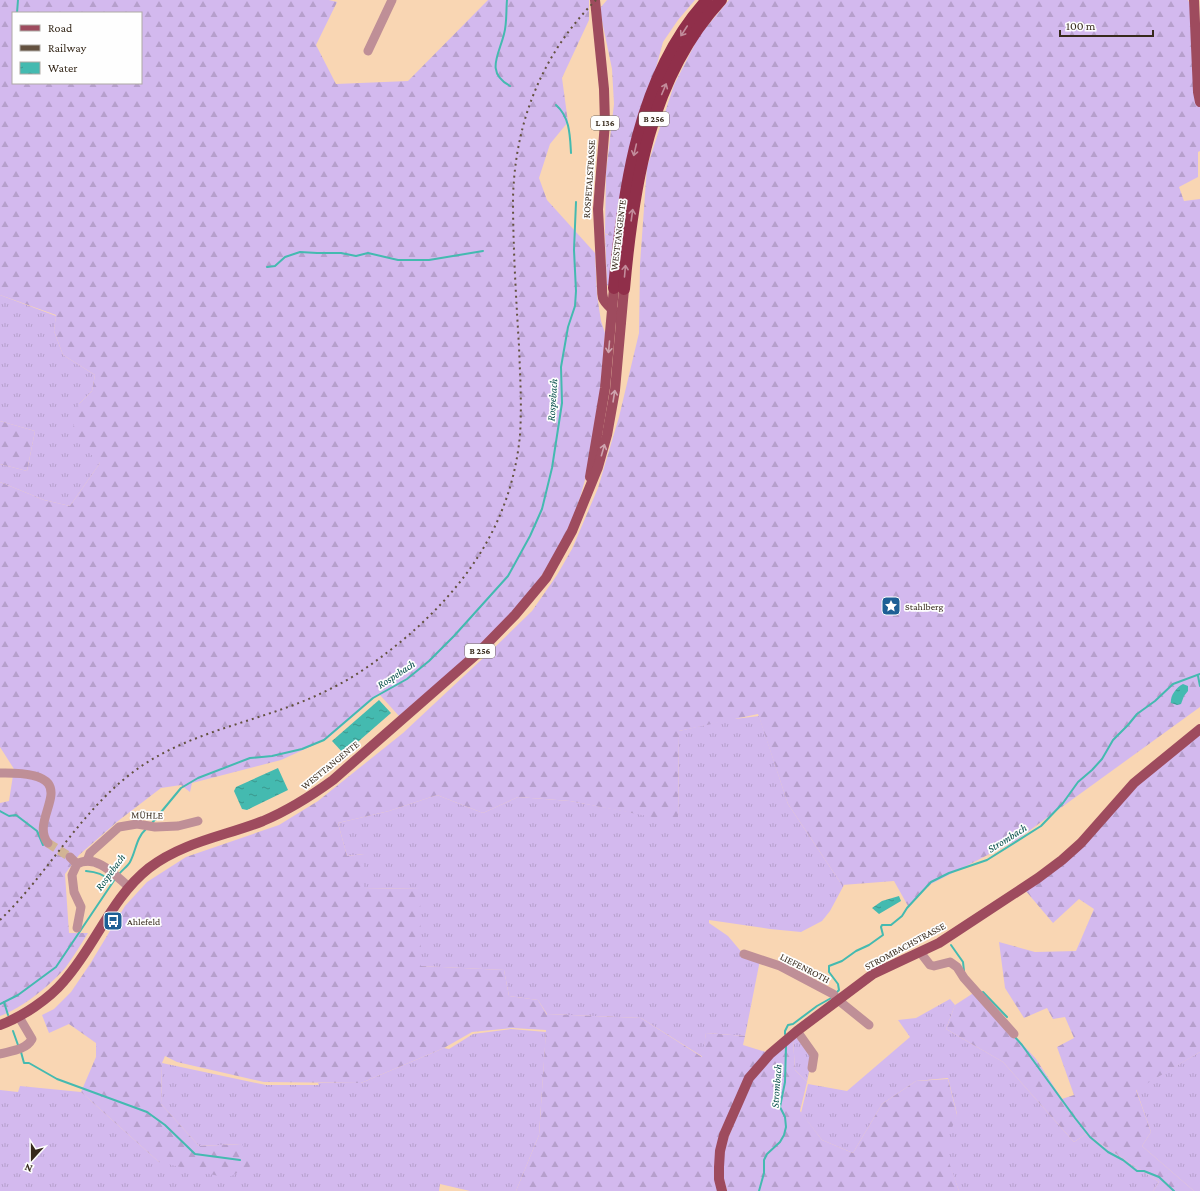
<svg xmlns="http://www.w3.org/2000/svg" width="1200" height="1191" font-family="'Crimson Pro',serif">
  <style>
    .grass { fill: url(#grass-tufts) }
    .forest { fill: url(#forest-firs); fill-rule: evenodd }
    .water { fill: url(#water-ripples) }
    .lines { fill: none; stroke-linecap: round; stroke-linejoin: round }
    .stream { stroke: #44bab0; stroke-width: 2 }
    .minor-tunnel { stroke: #d2b495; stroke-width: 9; stroke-dasharray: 9 4.5; stroke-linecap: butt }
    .minor { stroke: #bf8f97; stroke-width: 9 }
    .major { stroke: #9e4b5e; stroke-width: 10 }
    .highway { stroke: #902f4a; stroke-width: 12 }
    .rail { stroke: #63513f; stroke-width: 2; stroke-dasharray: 2 4; stroke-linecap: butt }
    .oneway { stroke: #c28c9b }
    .oneway2 { stroke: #cea4ae }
    .labels { text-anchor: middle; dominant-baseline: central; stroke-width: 3.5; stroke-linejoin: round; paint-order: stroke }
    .shield { fill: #fefefe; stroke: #736a60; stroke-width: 1 }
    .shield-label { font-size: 9px; font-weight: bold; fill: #372a1c }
    .street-label { font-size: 10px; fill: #372a1c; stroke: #fefefe }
    .poi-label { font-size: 10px; fill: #372a1c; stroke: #fefefe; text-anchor: start }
    .water-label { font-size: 11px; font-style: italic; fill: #034d48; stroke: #fefefe }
  </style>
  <defs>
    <pattern id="grass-tufts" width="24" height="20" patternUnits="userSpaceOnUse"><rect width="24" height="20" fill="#d3b9ee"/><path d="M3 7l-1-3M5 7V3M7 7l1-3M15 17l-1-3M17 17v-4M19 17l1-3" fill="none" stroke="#b69fcc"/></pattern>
    <pattern id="forest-firs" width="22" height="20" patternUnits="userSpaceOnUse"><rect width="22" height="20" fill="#d3b9ee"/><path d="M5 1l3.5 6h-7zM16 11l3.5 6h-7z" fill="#b69fcc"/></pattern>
    <pattern id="water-ripples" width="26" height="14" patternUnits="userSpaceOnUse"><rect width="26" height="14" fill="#44bab0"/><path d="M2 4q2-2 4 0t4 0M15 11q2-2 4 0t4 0" fill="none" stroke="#3a978e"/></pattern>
  </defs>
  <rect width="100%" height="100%" fill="#f9d6b3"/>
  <g class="grass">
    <polygon points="605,233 607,235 616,234 611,287 607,285"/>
    <polygon points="0,295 56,316 54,331 63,355 95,375 92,391 79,404 100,463 70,506 44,500 0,482 0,464 27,471 35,431 0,421"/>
    <polygon points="759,716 788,804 842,885 844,885 830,911 822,921 801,932 770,929 709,920 709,923 728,936 744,955 760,960 745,1036 706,1033 703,1057 641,1018 547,1014 538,1000 509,996 504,970 420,966 420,888 364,889 364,854 347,856 338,823 389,811 437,795 483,813 518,797 570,801 678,821 679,731 735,718 735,719"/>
    <polygon points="950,999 955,1005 946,1029 1003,1062 1074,1142 1086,1134 1159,1182 1153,1191 959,1191 943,1148 957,1114 948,1078 916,1081 882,1104 853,1153 822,1140 801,1113 808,1084 847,1091 910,1037 898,1020 916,1018"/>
    <polygon points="511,1029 546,1032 539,1135 516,1191 470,1191 440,1184 439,1191 0,1191 0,1090 18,1092 20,1086 81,1092 159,1162 242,1144 199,1146 161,1104 162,1063 266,1085 319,1085 318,1083 361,1083 444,1048 449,1049 473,1034"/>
    <polygon points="799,1035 812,1055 807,1082 795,1070 793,1039"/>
    <polygon points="1200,1052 1200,1191 1194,1191 1142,1146 1151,1132 1136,1089"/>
  </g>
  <g class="forest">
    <path d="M0 0H329L337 2 316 45 336 84 408 81 488 0H589V20L562 78 568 122 550 144 539 178 547 200 595 253 597 295 601 321 605 333 601 386 589 466 579 501 572 520 559 548 544 572 526 598 472 653 399 716 379 694 327 739 281 760 192 783 190 792 181 785 161 788 118 821 79 855 65 874 69 933H88C81 944 74 956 66 967 52 984 21 1009 0 1016V803L9 801 14 769 0 747V482L44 500 70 506 100 463 71 436 79 404 92 391 95 375 63 355 54 331 56 315 0 295ZM13 13H141V83H13Z"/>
    <polygon points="607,0 695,0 678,20 663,42 651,86 616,234 610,236 605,233 606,173 614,104 612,69 601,16 601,7"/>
    <polygon points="729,0 1188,0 1190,4 1200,68 1200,151 1198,152 1198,177 1179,187 1184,201 1200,199 1200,707 1015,841 931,884 908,906 894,881 842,885 788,804 758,714 679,731 678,822 570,801 518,797 483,813 437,795 389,811 338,823 347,856 364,854 364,889 420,888 421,966 504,970 509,996 538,1000 547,1015 547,1017 547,1014 641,1018 702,1057 706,1033 745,1036 743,1045 766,1052 716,1152 720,1191 516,1191 539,1135 546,1030 512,1028 472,1032 444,1048 361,1083 264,1082 177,1062 165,1056 162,1063 161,1104 199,1146 242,1144 251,1166 227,1178 159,1162 81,1092 96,1057 96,1043 69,1024 49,1033 42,1015 54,1009 71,992 90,964 125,906 147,882 186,857 279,825 318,801 403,733 495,647 532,611 557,575 572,549 598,488 619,417 639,333 640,264 647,167 674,85 699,36"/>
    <polygon points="0,421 35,431 27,471 0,464"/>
    <polygon points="1200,733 1200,1052 1136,1090 1151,1132 1142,1146 1194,1191 1153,1191 1159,1182 1086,1134 1074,1142 1003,1062 946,1029 955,1005 975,992 1036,1059 1062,1099 1074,1095 1057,1047 1074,1038 1065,1017 1053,1019 1047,1008 1024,1018 1005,988 999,942 1035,952 1076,951 1094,909 1079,899 1053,923 1025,890 1136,787"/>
    <polygon points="793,1039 795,1070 807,1082 800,1111 822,1140 853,1153 882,1104 916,1081 948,1079 957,1115 944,1148 959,1191 727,1191 723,1176 722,1153 751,1082 775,1054"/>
  </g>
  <g class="water">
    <path d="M1183 684 1188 686V691L1184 696 1181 704 1177 705 1171 703C1170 695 1177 687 1183 684Z"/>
    <polygon points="379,700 391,713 344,754 332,741"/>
    <polygon points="278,768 288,790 247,810 242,809 234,791 236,787"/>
    <polygon points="899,896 901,901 879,914 872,908 882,901"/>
  </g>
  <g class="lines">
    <g class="stream">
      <path d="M507 0C506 11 507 24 504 34 499 55 485 72 510 86"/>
      <polyline points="17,13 18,0"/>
      <path d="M556 105C570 117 570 136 571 153"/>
      <polyline points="267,267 275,266 285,257 300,252 317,253 341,253 356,256 368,253 398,260 429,260 483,251"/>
      <polyline points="1198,676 1200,686"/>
      <polyline points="0,811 9,816 16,815 37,831 43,845"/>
      <polyline points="152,823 181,788 198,778 250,758 272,756 302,749 324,740 373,698 407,679 429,661 454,636 508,576 530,536 542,509 552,468 562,403 561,367 568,327 575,306 576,291 574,250 576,202"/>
      <path d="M86 871C96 872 104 874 112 882"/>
      <path d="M119 874C122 870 128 866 130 862 136 851 136 838 146 829"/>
      <polyline points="951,945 963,962 964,971"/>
      <polyline points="983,992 1007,1017"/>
      <polyline points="836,993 839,990 838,984 829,972 829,966 842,961 856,951 869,945 883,935 881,927 882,925 891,925 902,916 907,908 931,882 949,873 987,860 1041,826 1063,803 1078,782 1092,770 1102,759 1113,740 1128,725 1137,714 1155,701 1173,684 1200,674"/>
      <polyline points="4,1002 8,1015"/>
      <polyline points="0,1004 18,995 56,967 115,879"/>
      <polyline points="13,1031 18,1045"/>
      <polyline points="785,1034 785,1031 788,1025 793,1024 817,1006 833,997"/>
      <polyline points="1014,1036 1022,1045 1075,1118 1090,1137 1108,1152 1123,1160 1137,1171 1144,1171 1159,1177 1174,1191"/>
      <polyline points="21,1052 24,1063 29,1063 57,1079 147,1112 165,1125 195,1154 240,1160"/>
      <polyline points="759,1191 764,1173 764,1160 767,1154 780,1142 784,1135 786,1127 785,1117 780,1107 785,1082 786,1046"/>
    </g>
    <polyline class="minor-tunnel" points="48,843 70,857"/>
    <g class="minor">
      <polyline points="368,51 392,0"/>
      <path d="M0 773C93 771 26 817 48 843"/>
      <polyline points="70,857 77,864"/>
      <polyline points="87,861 90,853 119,827 137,824 155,827 178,826 198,821"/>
      <path d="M77 928 81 907 74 892 72 875 77 864C96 853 116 876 129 887"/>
      <polyline points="920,952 930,965 934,966 950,962 957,967 964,978 1014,1034"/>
      <polyline points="744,954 780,966 833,994 838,1000 869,1025"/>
      <polyline points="797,1031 814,1055 812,1068"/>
      <path d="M0 1054C11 1051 26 1050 32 1039L19 1017"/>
    </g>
    <g class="major">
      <path d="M595 0 604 89 605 123 598 209 602 287C602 291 602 294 603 298 606 307 618 310 621 322"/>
      <polyline points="1194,0 1198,92 1200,102"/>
      <polyline points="590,477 605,388 614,288"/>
      <path d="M0 1025C22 1017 49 999 64 981 96 945 111 898 149 868 183 842 225 836 263 821 289 810 311 796 333 780L478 653 515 615 546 578 572 531 598 467 607 435 615 390 624 289"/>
      <polyline points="722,1191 719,1179 719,1167 720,1151 724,1135 749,1078 770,1054 797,1031 873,974 939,943 1038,878 1062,860 1081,843 1134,783 1200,729"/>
    </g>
    <g class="highway">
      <path d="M614 288C623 191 638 75 707 0"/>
      <path d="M624 289C633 187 649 78 721 0"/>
    </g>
    <path class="rail" d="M0 920C51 871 83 805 143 765 201 727 270 720 330 689 357 676 381 658 404 639 468 585 512 520 520 435 522 405 520 375 519 346 516 297 513 247 513 198 515 122 542 54 596 0"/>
  </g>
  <defs><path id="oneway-shaft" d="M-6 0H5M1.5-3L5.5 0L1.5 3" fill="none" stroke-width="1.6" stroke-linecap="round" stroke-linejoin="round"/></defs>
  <g class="oneway">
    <use href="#oneway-shaft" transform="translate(684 31) rotate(123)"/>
    <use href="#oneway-shaft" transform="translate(664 89) rotate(-67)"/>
    <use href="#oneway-shaft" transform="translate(635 150) rotate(103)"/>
    <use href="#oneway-shaft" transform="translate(632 215) rotate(-82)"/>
    <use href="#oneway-shaft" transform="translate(625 271) rotate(-85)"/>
  </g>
  <g class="oneway2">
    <use href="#oneway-shaft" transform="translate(609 347) rotate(95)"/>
    <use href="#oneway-shaft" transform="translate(614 396) rotate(-81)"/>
    <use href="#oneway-shaft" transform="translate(603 450) rotate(-74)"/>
  </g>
  <defs>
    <symbol id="sight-square" viewBox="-11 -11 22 22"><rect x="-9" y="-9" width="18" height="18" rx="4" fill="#1d5f95" stroke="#fefefe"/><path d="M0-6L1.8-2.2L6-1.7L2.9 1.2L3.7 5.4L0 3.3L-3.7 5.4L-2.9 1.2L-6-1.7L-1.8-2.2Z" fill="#fff"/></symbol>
    <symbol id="bus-square" viewBox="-11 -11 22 22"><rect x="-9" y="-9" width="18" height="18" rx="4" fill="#1d5f95" stroke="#fefefe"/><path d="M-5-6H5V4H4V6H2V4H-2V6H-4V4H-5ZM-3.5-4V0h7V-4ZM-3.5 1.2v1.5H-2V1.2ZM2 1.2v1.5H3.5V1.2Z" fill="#fff"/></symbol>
  </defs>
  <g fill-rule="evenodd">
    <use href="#sight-square" x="880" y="595" width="22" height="22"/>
    <use href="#bus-square" x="102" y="910" width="22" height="22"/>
  </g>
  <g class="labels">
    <g class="shield">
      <rect x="639" y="112" width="30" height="14" rx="3"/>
      <rect x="591" y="116" width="28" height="14" rx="3"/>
      <rect x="465" y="644" width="30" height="14" rx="3"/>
    </g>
    <g class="shield-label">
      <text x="654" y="119">B 256</text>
      <text x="605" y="123">L 136</text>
      <text x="480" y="651">B 256</text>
    </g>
    <g class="street-label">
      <text transform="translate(589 179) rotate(-86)">ROSPETALSTRASSE</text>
      <text transform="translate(618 235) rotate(-83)">WESTTANGENTE</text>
      <text transform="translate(330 765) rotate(-39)">WESTTANGENTE</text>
      <text transform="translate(147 815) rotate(1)">MÜHLE</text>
      <text transform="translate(905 946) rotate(-28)">STROMBACHSTRASSE</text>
      <text transform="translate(805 968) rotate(27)">LIEFENROTH</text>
    </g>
    <g class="poi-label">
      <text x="905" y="606">Stahlberg</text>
      <text x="127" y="921">Ahlefeld</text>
    </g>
    <g class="water-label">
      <text transform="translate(552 400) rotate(-86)">Rospebach</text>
      <text transform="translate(396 674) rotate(-33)">Rospebach</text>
      <text transform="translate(1007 838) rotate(-32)">Strombach</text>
      <text transform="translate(110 872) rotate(-54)">Rospebach</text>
      <text transform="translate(776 1086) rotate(-86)">Strombach</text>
    </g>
  </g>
  <rect x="12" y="12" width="130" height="72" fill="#fefefe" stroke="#aea9a4"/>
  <rect x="20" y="25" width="20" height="6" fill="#9e4b5e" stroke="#aea9a4"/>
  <text x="48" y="32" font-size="12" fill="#372a1c">Road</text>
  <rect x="20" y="45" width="20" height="6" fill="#63513f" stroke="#aea9a4"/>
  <text x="48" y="52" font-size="12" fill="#372a1c">Railway</text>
  <rect x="20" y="62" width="20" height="12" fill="url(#water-ripples)" stroke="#aea9a4"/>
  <text x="48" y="72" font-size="12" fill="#372a1c">Water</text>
  <g transform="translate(32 1159) rotate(201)" stroke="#fefefe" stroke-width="3" paint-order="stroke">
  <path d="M0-3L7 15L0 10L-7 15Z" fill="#372a1c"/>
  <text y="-6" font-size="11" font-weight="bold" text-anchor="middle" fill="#372a1c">N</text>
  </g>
  <path d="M1060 30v6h93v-6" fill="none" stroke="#372a1c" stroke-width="2"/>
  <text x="1066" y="30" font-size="12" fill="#372a1c" stroke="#fefefe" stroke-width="3" paint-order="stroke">100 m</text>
</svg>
